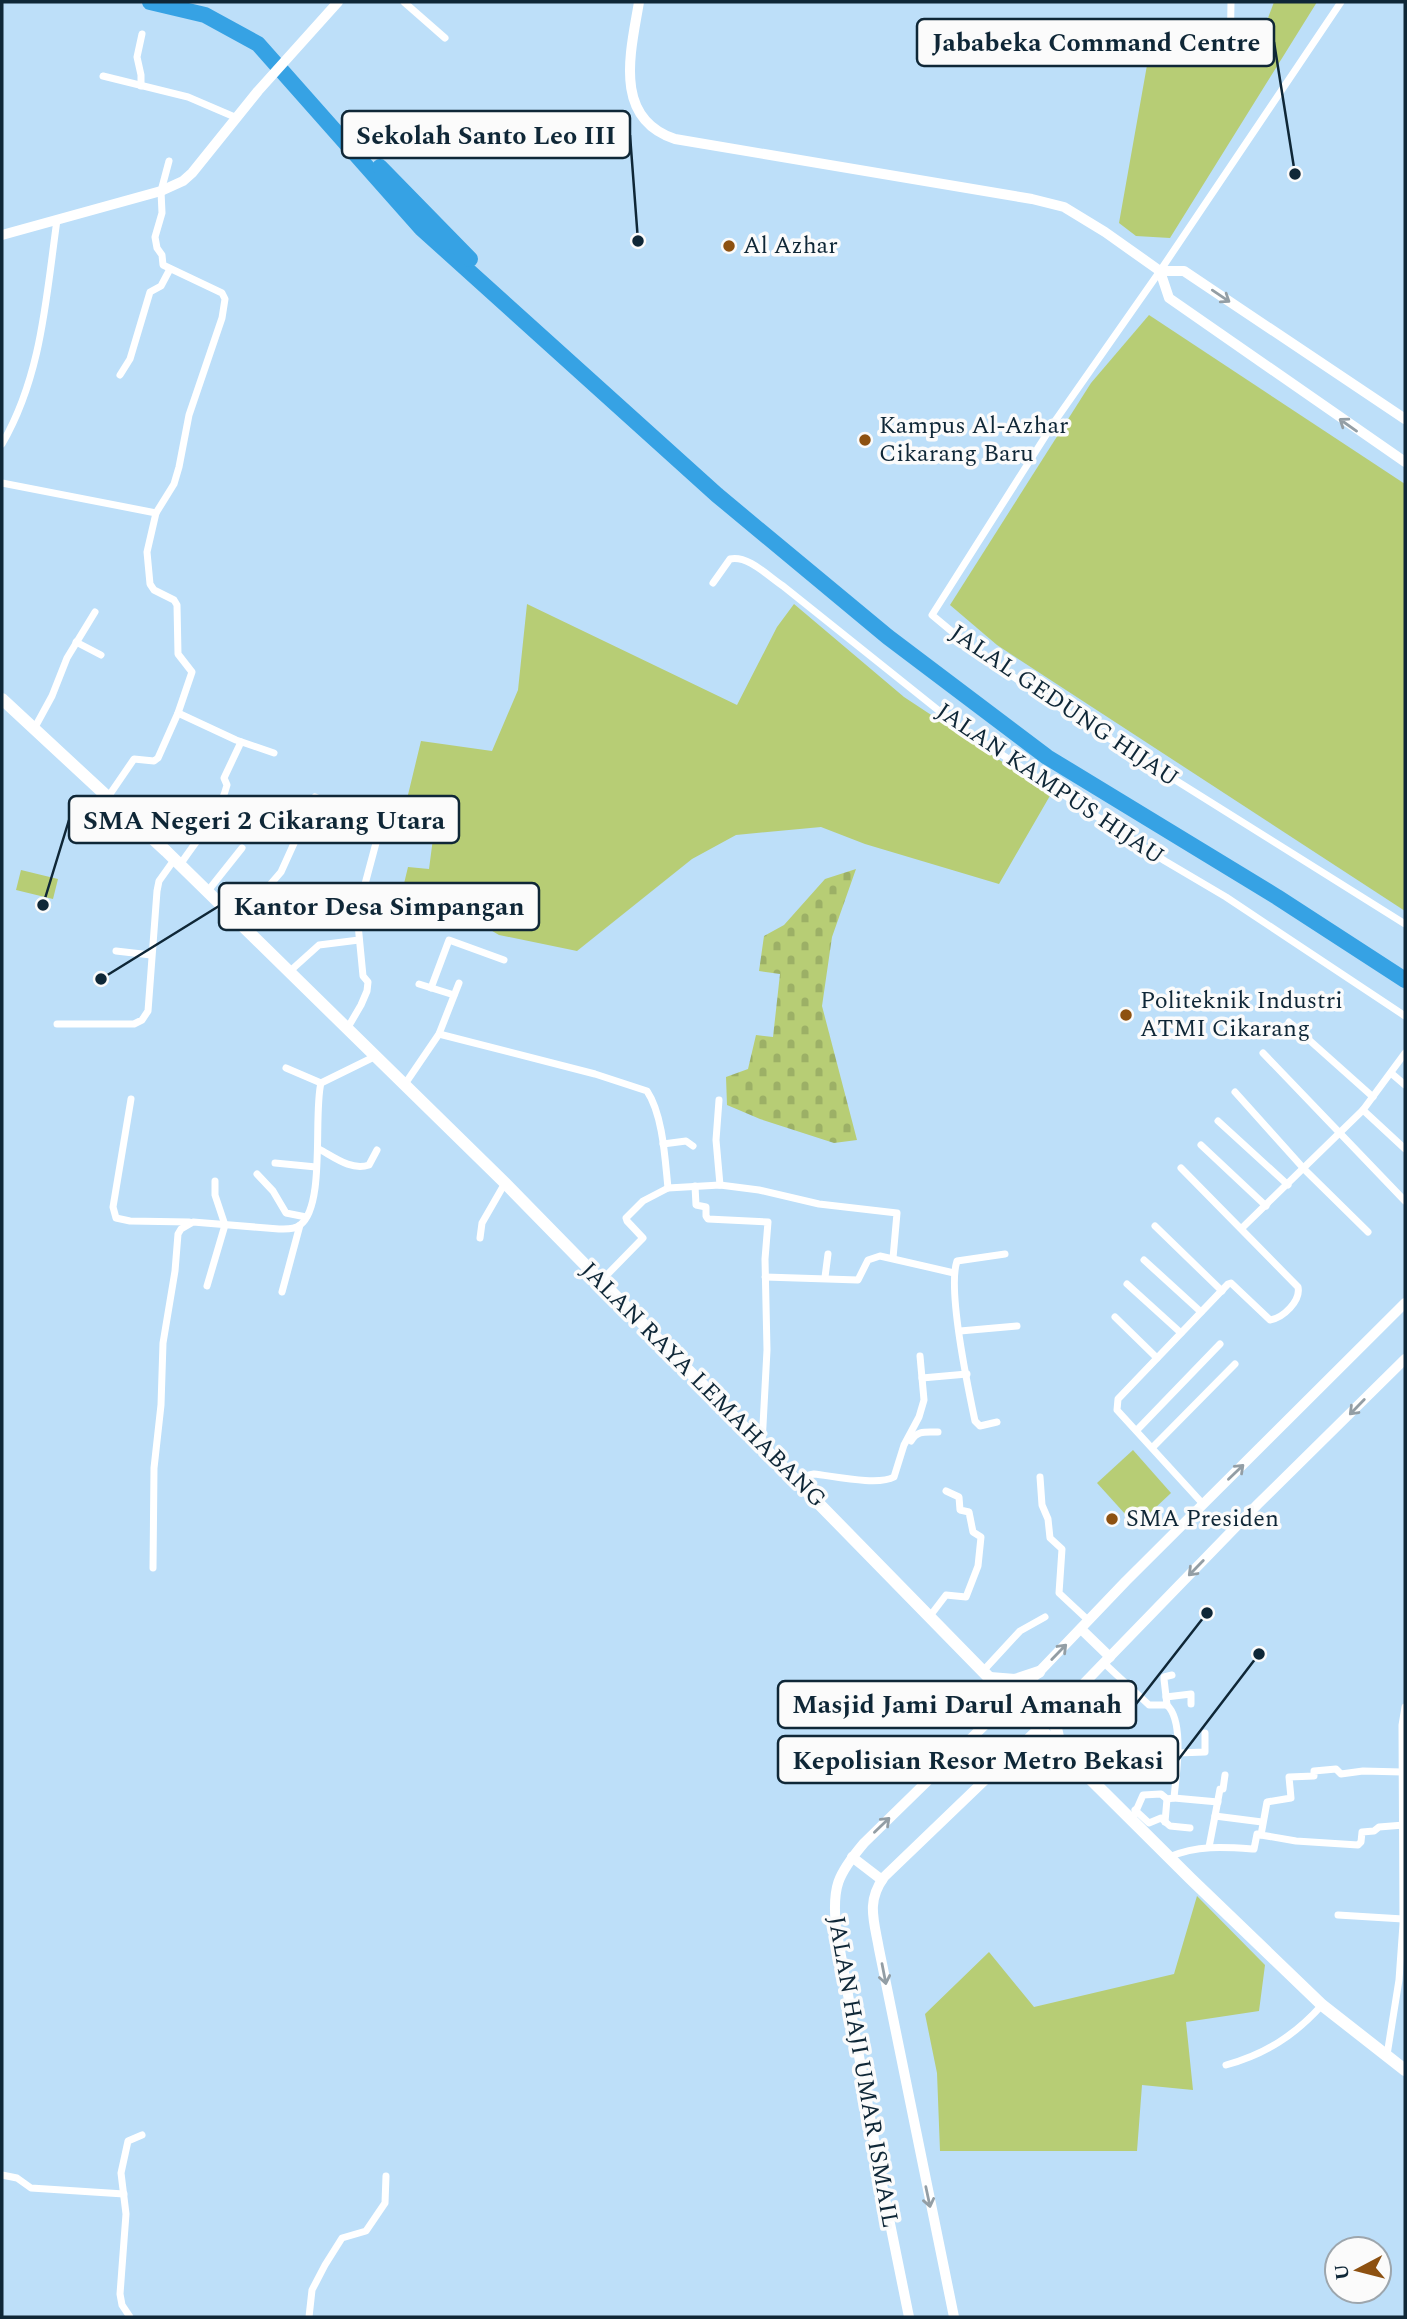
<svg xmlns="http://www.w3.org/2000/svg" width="1407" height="2319" font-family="Spectral,serif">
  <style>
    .grass { fill: #b7cd75 }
    .cemetery { fill: url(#cemetery-stones) }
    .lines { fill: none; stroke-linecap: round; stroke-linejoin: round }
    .river { stroke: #36a2e4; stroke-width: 16 }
    .street { stroke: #fff; stroke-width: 7 }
    .secondary { stroke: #fff; stroke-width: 10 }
    .primary { stroke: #fff; stroke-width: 12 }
    .oneway { stroke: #939ea5 }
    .poi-dot { fill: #8d5111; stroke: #fbfbfb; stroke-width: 2.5 }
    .labels { text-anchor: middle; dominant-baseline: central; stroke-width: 7; stroke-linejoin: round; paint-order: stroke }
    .poi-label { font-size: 24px; fill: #0f2737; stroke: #fbfbfb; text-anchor: start }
    .street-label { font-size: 24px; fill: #0f2737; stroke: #fbfbfb }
    .leader { fill: none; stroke: #0f2737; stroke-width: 2.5 }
    .callout-dot { fill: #0f2737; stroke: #fbfbfb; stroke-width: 2.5 }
    .callout { fill: #fbfbfb; stroke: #0f2737; stroke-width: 2.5 }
    .callout-label { font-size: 26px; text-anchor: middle; font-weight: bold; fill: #0f2737 }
  </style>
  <defs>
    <pattern id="cemetery-stones" width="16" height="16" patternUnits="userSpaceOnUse" patternTransform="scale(1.75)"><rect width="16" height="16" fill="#b7cd75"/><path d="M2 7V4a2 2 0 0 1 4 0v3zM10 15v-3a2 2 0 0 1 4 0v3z" fill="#9cb066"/></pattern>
  </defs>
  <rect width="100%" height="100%" fill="#bddff9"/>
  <g class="grass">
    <polygon points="1274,2 1317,2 1170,238 1136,236 1119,223 1152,37 1173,50 1255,53"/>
    <polygon points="1149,315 1405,484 1405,911 997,645 950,605 1091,383"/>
    <polygon points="527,604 737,705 777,627 794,604 904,697 1051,794 999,884 865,844 821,827 736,835 692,859 577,951 499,935 482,925 395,921 408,867 429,869 437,808 407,799 421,741 492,751 518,690"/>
    <polygon points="21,870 58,879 53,899 16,890"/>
    <polygon points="1133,1450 1171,1493 1136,1526 1097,1483"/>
    <polygon points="1197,1896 1265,1965 1259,2011 1186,2022 1193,2090 1142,2085 1137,2151 940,2151 937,2073 925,2014 989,1952 1034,2007 1174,1974"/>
  </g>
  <polygon class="cemetery" points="856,869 832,937 822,1006 857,1140 834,1143 760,1119 727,1105 726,1077 748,1069 756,1035 773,1037 780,974 759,971 764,936 784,925 825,879"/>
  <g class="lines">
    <g class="river">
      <polyline points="150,2 205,15 258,44 421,228 717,495 888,637 1047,757 1277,897 1405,980"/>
      <polyline points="380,167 470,259"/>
    </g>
    <g class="street">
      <polyline points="404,2 445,38"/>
      <polyline points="1341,2 1160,271 1055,421 932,615 968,645 1038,694 1405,924"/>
      <polyline points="1230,61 1231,2"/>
      <polyline points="103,76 188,97 237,118"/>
      <polyline points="141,86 141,75 137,57 142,34"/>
      <polyline points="120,375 130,359 150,292 161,286 170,269"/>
      <path d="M2 444C42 375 46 297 57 220"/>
      <polyline points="2,483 156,513"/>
      <path d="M713 583 730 559C748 555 768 576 783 586L958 726 1165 861 1226 897 1405 1016"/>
      <polyline points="76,642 101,655"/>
      <polyline points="178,713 236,740 274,753"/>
      <polyline points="34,729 52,696 67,658 95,612"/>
      <polyline points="108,797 134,759 154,761 158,758 178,713 192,672 178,654 177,605 174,600 154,590 150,584 147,552 156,513 174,484 179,467 189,415 222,318 225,299 222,293 163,265 162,255 157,248 155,237 162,213 161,191 169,161"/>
      <path d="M180 865C197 839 219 816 227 785L224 778 241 742"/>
      <polyline points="207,892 242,848"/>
      <polyline points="238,922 281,872 315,797 380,828 357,914 363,976 368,982 367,991 361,1005 347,1029"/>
      <polyline points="116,951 151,955"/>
      <polyline points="289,972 319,945 359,940"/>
      <polyline points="419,984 454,995"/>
      <polyline points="431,988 449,940 504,960"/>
      <polyline points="1289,1022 1373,1097"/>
      <polyline points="57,1024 134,1024 142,1020 148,1011 157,891 159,881 174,860"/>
      <path d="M439 1034 595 1074 647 1091C663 1115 665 1159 668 1188L720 1185 759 1190 819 1204 897 1213 893 1258"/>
      <polyline points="1263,1053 1405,1201"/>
      <polyline points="286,1068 321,1083"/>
      <polyline points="1391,1073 1405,1085"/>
      <polyline points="405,1084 439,1034 459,983"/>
      <polyline points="1235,1092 1305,1170 1368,1232"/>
      <polyline points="131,1099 113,1207 116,1218 130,1221 189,1222"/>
      <polyline points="719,1100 716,1140 720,1185"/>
      <polyline points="1363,1110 1405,1149"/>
      <polyline points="1218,1121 1288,1185"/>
      <polyline points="663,1144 686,1141 693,1146"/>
      <polyline points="1201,1145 1266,1206"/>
      <path d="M319 1149C334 1157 351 1171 369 1165L377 1150"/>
      <polyline points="275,1163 316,1167"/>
      <path d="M1181 1168 1298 1287C1301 1301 1283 1318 1270 1320L1231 1283 1228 1284 1118 1399 1117 1410 1203 1504"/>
      <polyline points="257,1174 273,1191 286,1213 306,1217"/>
      <polyline points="695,1186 696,1205 706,1207 706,1216 708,1219 768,1222 765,1259 767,1350 762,1444"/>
      <polyline points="1155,1226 1222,1291"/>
      <polyline points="1242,1228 1363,1110 1405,1053"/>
      <polyline points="480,1238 482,1223 505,1183"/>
      <polyline points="1144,1260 1201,1312"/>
      <polyline points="765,1277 858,1280 868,1260 880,1256 954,1273"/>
      <polyline points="825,1277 828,1254"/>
      <polyline points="601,1281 643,1238 627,1221 626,1218 643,1201 668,1188"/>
      <polyline points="1127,1284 1181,1333"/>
      <polyline points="207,1286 225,1225 215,1195 215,1181"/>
      <polyline points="282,1292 300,1225"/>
      <polyline points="1115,1317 1157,1358"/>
      <polyline points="960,1331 1017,1326"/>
      <polyline points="922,1378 967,1374"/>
      <path d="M997 1422 980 1426 975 1421C968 1388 947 1290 957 1261L1005 1254"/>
      <polyline points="1137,1430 1220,1344"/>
      <path d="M911 1441C917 1430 926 1432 938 1432"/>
      <polyline points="1153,1447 1235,1364"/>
      <polyline points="1040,1477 1042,1505 1048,1519 1050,1538 1062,1549 1059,1593 1089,1621"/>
      <path d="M802 1485 809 1475 814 1474C833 1476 878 1486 894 1477L904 1445 919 1417 924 1400 920 1356"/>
      <path d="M153 1568 154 1468 161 1405 163 1343 175 1271 178 1234 181 1229 193 1222 279 1229C285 1229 294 1230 300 1225 326 1206 313 1113 321 1083L376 1056"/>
      <polyline points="930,1616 946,1595 966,1597 978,1566 981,1537 973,1532 969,1512 960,1510 959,1497 946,1491"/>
      <path d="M1104 1663 1149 1705H1167C1185 1722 1176 1775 1174 1798L1167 1799 1161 1794 1143 1795 1132 1820"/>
      <polyline points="983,1671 1020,1631 1045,1617"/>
      <polyline points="1166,1697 1191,1694 1191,1704"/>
      <polyline points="1167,1705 1164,1679 1164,1677 1172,1675"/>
      <polyline points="1178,1753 1205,1752 1205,1733"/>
      <polyline points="1402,1772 1363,1771 1341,1774 1336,1769 1314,1771 1314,1776 1289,1777 1291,1798 1267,1802 1261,1835 1296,1841 1358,1845 1361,1842 1362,1832 1374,1831 1379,1827 1404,1825"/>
      <polyline points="1174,1798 1218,1802"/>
      <polyline points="1135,1810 1149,1823 1161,1818 1170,1826 1190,1828"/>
      <polyline points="1215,1816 1220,1789 1223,1789 1225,1775"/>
      <polyline points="1165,1822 1167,1799"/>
      <polyline points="1209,1847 1215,1816 1262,1822"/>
      <path d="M1169 1857C1198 1845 1224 1847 1254 1849L1257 1834 1261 1835"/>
      <polyline points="1338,1915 1403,1919"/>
      <polyline points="1387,2055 1399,1980 1403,1924 1402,1725 1405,1707"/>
      <path d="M1226 2065C1266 2054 1295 2035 1322 2005"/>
      <polyline points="2,2175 17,2178 31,2188 124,2194"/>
      <polyline points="130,2317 122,2305 120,2294 126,2214 121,2173 128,2141 142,2135"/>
      <polyline points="309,2317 312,2290 325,2265 342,2238 366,2231 385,2203 386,2176"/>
    </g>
    <g class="secondary">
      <path d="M639 2C631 51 612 118 675 139L1032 199 1064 207 1105 232 1160 271 1169 298 1405 462"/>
      <polyline points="2,235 161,191 183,181 192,173 258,91 338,2"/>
      <polyline points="1160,271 1184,271 1405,419"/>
      <polyline points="1081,1629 1110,1657"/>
      <polyline points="852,1857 882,1880"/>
      <path d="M909 2317 882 2184 836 1928C832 1887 837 1875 864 1843L1039 1672 1126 1581 1405 1303"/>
      <path d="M954 2317 879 1949C874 1920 866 1902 884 1877L1062 1706 1258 1504 1405 1359"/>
    </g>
    <g class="primary">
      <polyline points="2,699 166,851 505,1183 1011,1700 1191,1879 1322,2005 1405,2070"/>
      <polyline points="990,1678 1015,1680 1039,1672"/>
      <polyline points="1016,1749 1039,1746 1061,1751"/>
      <polyline points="1061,1750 1056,1728 1062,1706"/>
    </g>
  </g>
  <defs><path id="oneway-shaft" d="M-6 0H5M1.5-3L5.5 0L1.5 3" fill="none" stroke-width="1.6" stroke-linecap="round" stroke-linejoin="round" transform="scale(1.75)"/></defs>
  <g class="oneway">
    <use href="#oneway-shaft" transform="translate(1221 296) rotate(34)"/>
    <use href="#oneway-shaft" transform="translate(1348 425) rotate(-145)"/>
    <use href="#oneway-shaft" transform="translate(1357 1407) rotate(134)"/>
    <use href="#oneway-shaft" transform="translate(1236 1472) rotate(-44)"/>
    <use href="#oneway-shaft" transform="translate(1196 1568) rotate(134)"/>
    <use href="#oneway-shaft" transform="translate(1059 1652) rotate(-46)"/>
    <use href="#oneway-shaft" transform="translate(882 1825) rotate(-44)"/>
    <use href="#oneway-shaft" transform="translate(884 1974) rotate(79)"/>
    <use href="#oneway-shaft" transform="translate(928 2197) rotate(78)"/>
  </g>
  <g class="poi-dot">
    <circle cx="729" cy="246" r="7"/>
    <circle cx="865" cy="440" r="7"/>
    <circle cx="1126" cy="1015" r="7"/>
    <circle cx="1112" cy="1519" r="7"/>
  </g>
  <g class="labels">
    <g class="poi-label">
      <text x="743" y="246">Al Azhar</text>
      <text x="879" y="426">Kampus Al-Azhar<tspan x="879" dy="28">Cikarang Baru</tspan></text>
      <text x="1140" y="1001">Politeknik Industri<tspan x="1140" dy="28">ATMI Cikarang</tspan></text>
      <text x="1126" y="1519">SMA Presiden</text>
    </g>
    <g class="street-label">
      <text transform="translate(1064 706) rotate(34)">JALAL GEDUNG HIJAU</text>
      <text transform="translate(1050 784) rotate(34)">JALAN KAMPUS HIJAU</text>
      <text transform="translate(703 1385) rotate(45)">JALAN RAYA LEMAHABANG</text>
      <text transform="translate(863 2072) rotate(80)">JALAN HAJI UMAR ISMAIL</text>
    </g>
  </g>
  <path class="leader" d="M1295 174L1274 42M638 241L630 135M43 905L69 820M101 979L219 906M1207 1613L1136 1704M1259 1654L1178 1760"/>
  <g class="callout-dot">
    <circle cx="1295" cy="174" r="7"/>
    <circle cx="638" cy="241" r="7"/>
    <circle cx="43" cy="905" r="7"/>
    <circle cx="101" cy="979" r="7"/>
    <circle cx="1207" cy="1613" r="7"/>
    <circle cx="1259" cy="1654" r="7"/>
  </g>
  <g class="callout">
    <rect x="917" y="19" width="357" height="47" rx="7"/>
    <rect x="342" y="111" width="288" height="47" rx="7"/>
    <rect x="69" y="796" width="390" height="47" rx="7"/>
    <rect x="219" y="883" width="320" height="47" rx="7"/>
    <rect x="778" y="1681" width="358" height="47" rx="7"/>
    <rect x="778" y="1736" width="400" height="47" rx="7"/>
  </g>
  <g class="callout-label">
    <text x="1096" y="51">Jababeka Command Centre</text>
    <text x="486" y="144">Sekolah Santo Leo III</text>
    <text x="264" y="829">SMA Negeri 2 Cikarang Utara</text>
    <text x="379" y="915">Kantor Desa Simpangan</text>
    <text x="957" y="1713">Masjid Jami Darul Amanah</text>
    <text x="978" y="1769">Kepolisian Resor Metro Bekasi</text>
  </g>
  <rect width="1407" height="2319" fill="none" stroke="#0f2737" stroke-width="7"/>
  <g transform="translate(1358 2270) rotate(263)"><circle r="33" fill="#fbfbfb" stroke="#9da6ad" stroke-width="2"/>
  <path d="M0-5L12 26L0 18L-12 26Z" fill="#8d5111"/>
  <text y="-10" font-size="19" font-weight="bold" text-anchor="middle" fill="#0f2737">U</text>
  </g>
</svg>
